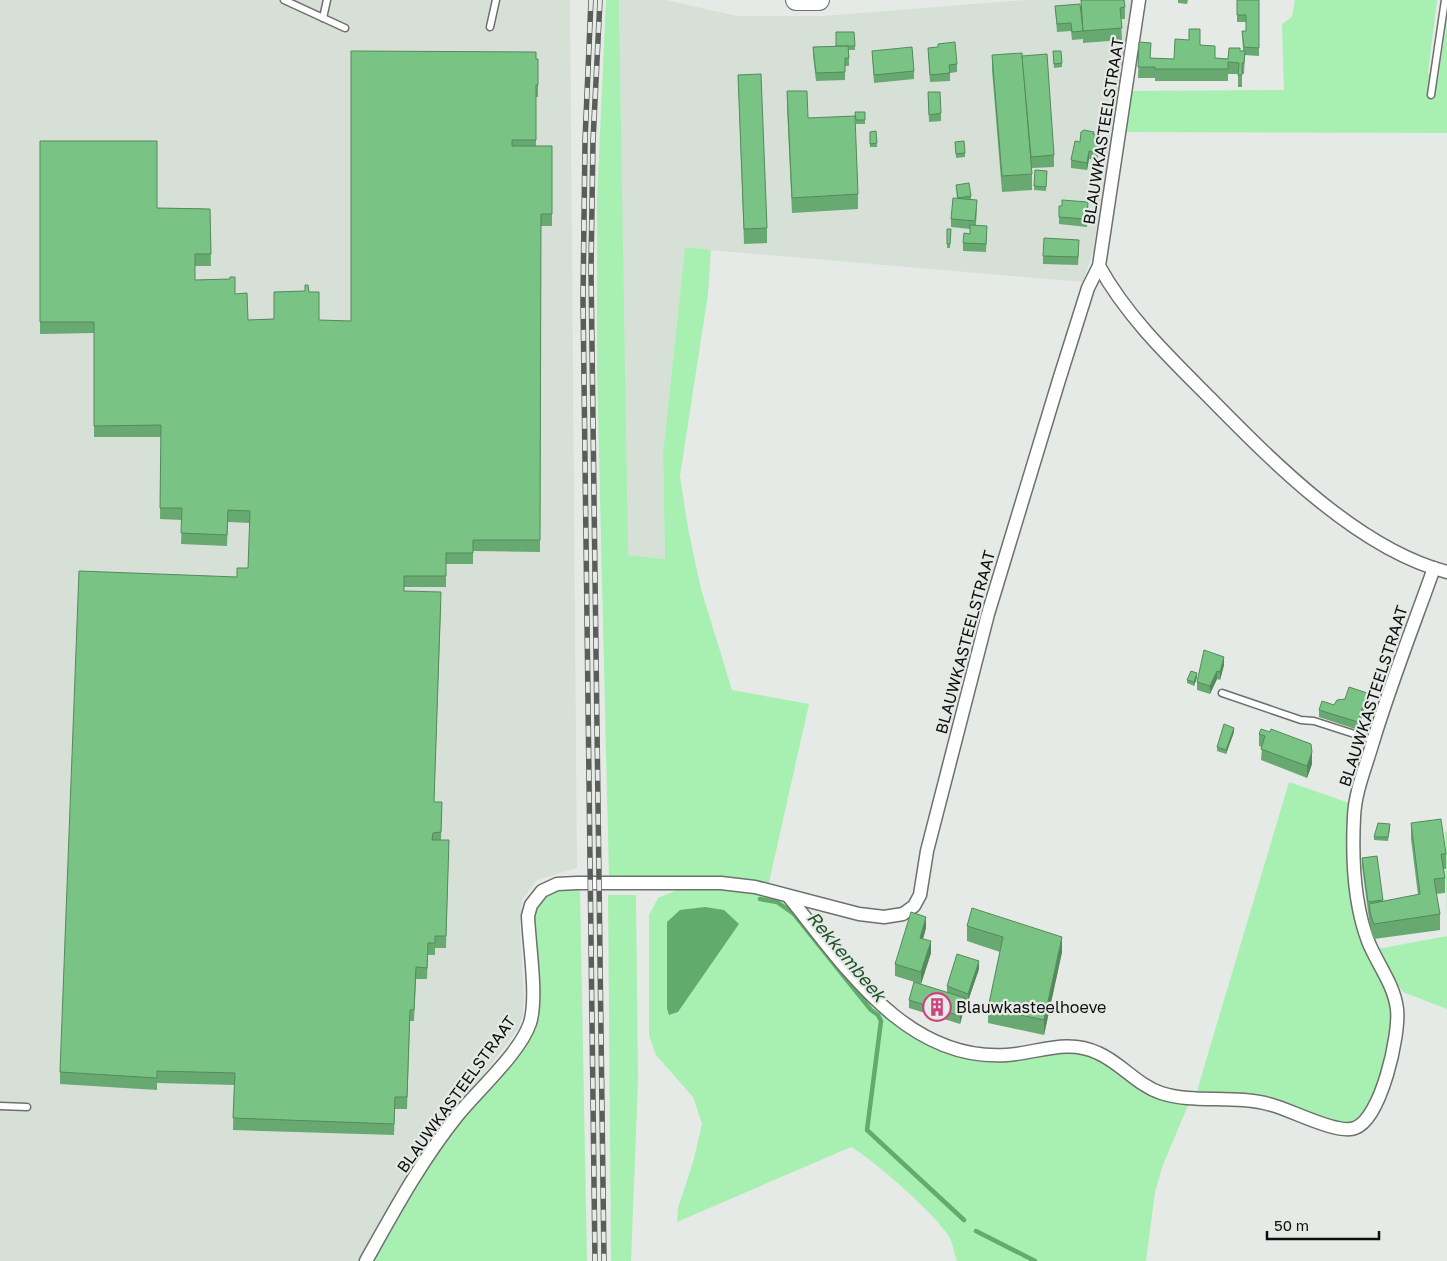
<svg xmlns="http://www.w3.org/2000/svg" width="1447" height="1261" font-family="'Golos Text',sans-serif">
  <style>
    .built { fill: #d6e0d7 }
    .green { fill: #a8f0b1; fill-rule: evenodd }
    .water { fill: #61ab6d }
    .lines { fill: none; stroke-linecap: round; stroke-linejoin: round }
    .stream { stroke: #61ab6d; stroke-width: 4.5 }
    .service-casing { stroke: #6d706d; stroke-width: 9 }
    .minor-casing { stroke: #6d706d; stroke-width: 15 }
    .primary-casing { stroke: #6d706d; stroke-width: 22 }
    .service { stroke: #fff; stroke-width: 6 }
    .minor { stroke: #fff; stroke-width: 12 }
    .primary { stroke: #fff; stroke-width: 20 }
    .rail-casing { stroke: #5b5d5b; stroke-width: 5.5 }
    .rail { stroke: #e6eae6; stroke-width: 4; stroke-dasharray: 11; stroke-linecap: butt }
    .wall { fill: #68a972 }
    .shaded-wall { fill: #55895c }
    .building { fill: #79c484; stroke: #55895c }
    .labels { text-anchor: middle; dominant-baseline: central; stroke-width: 4.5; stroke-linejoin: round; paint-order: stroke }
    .street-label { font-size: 16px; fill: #0d0e0d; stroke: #e6eae6 }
    .poi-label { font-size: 16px; fill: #0d0e0d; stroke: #e6eae6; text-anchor: start }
    .water-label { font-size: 18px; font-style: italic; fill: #1f542a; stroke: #e6eae6 }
  </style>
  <rect width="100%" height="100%" fill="#e6eae6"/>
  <g class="built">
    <polygon points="0,0 570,0 577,868 537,880 522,900 520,925 524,998 523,1015 518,1029 424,1152 360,1261 0,1261"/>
    <polygon points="619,0 666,0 737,16 823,16 1024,0 1132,0 1093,252 1083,282 685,248 663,454 665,559 627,555"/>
  </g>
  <g class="green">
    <polygon points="606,0 619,0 628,555 665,559 663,454 685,247 711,250 708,294 680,476 688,528 701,589 732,690 809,704 768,887 609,879 597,369 597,198"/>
    <polygon points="1295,0 1437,0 1428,73 1438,79 1447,22 1447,133 1126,132 1132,91 1284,90 1282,24 1292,17"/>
    <polygon points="1289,782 1352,804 1352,905 1392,1005 1392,1036 1375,1097 1367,1114 1349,1127 1196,1094"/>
    <polygon points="1445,831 1447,832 1447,922"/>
    <path d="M682 888C713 889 767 887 793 906L870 1002 895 1025 909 1033 978 1060 997 1061 1045 1052 1083 1051 1189 1103 1163 1165 1155 1192 1146 1261H957C954 1253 953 1242 948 1235 934 1213 874 1160 851 1147L677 1222 678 1208 693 1162 702 1124 693 1097 656 1055 649 1035V915L658 898ZM667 922 739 924 678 1012 670 1015 667 1009Z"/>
    <path d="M580 889 587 1261H360L434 1139 443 1146 465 1113 532 1025 534 908C552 891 555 890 580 889Z"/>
    <polygon points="608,895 636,895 638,1081 631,1261 611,1261"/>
    <polygon points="1447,936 1447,1009 1403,992 1393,979 1377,949"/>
  </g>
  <polygon class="water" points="705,907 724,910 739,924 678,1012 669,1015 667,1009 667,922 680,910"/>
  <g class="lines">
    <g class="stream">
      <polyline points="760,899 777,902 794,914 871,1010 878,1015 881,1021 867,1130 964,1220"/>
      <polyline points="976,1231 1035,1261"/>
    </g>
    <defs>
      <g id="service">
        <polyline points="284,0 345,28"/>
        <polyline points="323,18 327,0"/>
        <polyline points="490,27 496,0"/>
        <polyline points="1431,95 1445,0"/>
        <polyline points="1222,693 1301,720 1314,721 1373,740"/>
        <polyline points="0,1106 27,1107"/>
      </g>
      <g id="minor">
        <path d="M1099 266C1126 315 1166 354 1206 394 1269 458 1357 549 1447 572"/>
        <path d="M789 897C844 965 906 1062 1007 1055 1038 1053 1067 1038 1098 1053 1121 1063 1137 1085 1161 1093 1194 1104 1235 1094 1272 1105 1291 1110 1338 1135 1355 1128 1381 1119 1400 1035 1397 1009 1394 984 1377 964 1368 941 1354 904 1352 856 1354 817 1355 792 1365 769 1372 745 1390 685 1413 627 1434 568"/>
        <path d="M366 1261C394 1211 421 1161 457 1116 478 1090 520 1053 530 1023 538 997 529 945 528 916L531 905 542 891 557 884 577 883H721L755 887 859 914 884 917 903 914 914 906 920 895 927 851 988 614 1059 380 1088 288 1099 266 1139 0"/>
      </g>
      <polyline id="primary" points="796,0 819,0"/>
    </defs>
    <use href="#service" class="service-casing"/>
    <use href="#minor" class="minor-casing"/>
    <use href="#primary" class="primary-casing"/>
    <use href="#service" class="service"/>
    <use href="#minor" class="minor"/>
    <use href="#primary" class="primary"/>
    <defs>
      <g id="rail">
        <polyline points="591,0 585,141 583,299 595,1261"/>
        <polyline points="600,0 593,141 591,269 604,1261"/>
      </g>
    </defs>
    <use href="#rail" class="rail-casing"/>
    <use href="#rail" class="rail"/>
  </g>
  <g class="wall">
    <polygon points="1178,0 1188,0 1187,4 1178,3"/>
    <polygon points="1237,0 1259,0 1259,56 1245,55 1244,74 1242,74 1242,87 1238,87 1238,74 1228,74 1228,81 1155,81 1155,78 1138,78 1139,42 1151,58 1174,59 1200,46 1215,58 1228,59 1240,51 1243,51 1242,31 1246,31 1246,22 1237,22"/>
    <polygon points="1055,6 1125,7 1125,19 1121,19 1122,40 1083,43 1083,39 1072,40 1071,31 1057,32"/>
    <polygon points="855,46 855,50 849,50 849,66 845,66 845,80 816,81 813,55 813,47"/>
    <polygon points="928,48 957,64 957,72 950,73 950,81 930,82"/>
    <polygon points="872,51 914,71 914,79 874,83"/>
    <polygon points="992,55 1022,56 1054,155 1054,167 1032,168 1032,190 1002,192 992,70"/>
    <polygon points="1053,55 1062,63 1062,67 1054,68"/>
    <polygon points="536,59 538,59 538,97 536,97 536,146 552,146 552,226 541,226 540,552 473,551 473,564 446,564 446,587 404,587 404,591 441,604 434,802 442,802 441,840 449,840 446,948 435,948 435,955 428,955 427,979 416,979 414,1021 410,1021 407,1109 395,1109 394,1135 233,1130 234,1085 157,1083 157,1090 60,1084 60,1072 237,577 248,568 250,523 228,522 227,546 181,544 182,520 160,519 161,437 94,437 94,333 40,334 40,141 157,208 210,209 211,266 195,266 195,280 235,294 248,320 274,319 309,292 319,320 351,321"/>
    <polygon points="738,75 767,228 767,243 744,244"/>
    <polygon points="787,91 808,118 858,194 858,209 792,213 787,107"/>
    <polygon points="928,92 941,113 941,121 929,122"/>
    <polygon points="855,112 865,112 865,124 856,124"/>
    <polygon points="876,131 877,147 870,147 870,132"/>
    <polygon points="1093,134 1100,143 1097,160 1089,159 1087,170 1071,168 1071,160 1080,142"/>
    <polygon points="955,142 965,153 965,157 956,158"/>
    <polygon points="1035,170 1047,171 1046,191 1034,190"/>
    <polygon points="956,185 971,196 971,200 977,208 976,225 987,234 986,252 963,251 963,243 970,234 970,229 951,227 951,219 957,199"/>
    <polygon points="1059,206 1088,210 1087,227 1059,224"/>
    <polygon points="951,229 950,248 947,248 947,244"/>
    <polygon points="1079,247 1078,265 1043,264 1043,256"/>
    <polygon points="1224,665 1220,680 1217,679 1210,694 1197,690 1197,682"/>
    <polygon points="1197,677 1194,686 1187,683 1187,680"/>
    <polygon points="1367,700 1358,730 1319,717 1319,710 1334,705"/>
    <polygon points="1234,732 1226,754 1217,751 1217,747"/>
    <polygon points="1259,734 1312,752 1312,764 1307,778 1261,760 1262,747 1259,746"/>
    <polygon points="1411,823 1446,854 1446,869 1444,869 1445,878 1445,893 1436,894 1440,914 1440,930 1374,939 1371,931 1369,919 1362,866 1362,858 1377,856 1383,901 1418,895 1411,839"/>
    <polygon points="1390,828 1388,841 1374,840 1374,837"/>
    <polygon points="967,926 1062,952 1044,1035 988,1023 988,1008 1000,952 967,941"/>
    <polygon points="926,928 923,939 931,953 921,984 895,976 895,964"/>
    <polygon points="979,969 968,1001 965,1000 965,1006 960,1024 909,1008 909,1000 947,992 947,986"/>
  </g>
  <g class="shaded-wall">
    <polygon points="1100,135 1100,143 1097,160 1097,153"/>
    <polygon points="1089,151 1089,159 1087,170 1087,163"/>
    <polygon points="1224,657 1224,665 1220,680 1220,672"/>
    <polygon points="1217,671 1217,679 1210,694 1210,686"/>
    <polygon points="1197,673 1197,677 1194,686 1194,682"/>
    <polygon points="1367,693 1367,700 1358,730 1358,722"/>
    <polygon points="1234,728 1234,732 1226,754 1226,750"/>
    <polygon points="1312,752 1312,764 1307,778 1307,766"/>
    <polygon points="926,917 926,928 920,949 920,938"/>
    <polygon points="1062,937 1062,952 1044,1035 1044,1020"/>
    <polygon points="931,941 931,953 921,984 921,972"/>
    <polygon points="979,961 979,969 968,1001 968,994"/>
    <polygon points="965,998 965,1006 960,1024 960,1016"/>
  </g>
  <g class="building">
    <polygon points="1081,0 1124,0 1125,7 1120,8 1122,28 1083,31"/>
    <polygon points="1237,0 1259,0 1259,48 1244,47 1242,31 1246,31 1246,15 1237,15"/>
    <polygon points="1080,4 1083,31 1072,32 1071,23 1057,24 1055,6"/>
    <polygon points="1189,29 1200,29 1200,45 1215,46 1215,58 1228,59 1229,48 1240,48 1240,51 1245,51 1244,63 1242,63 1242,75 1238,75 1239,63 1228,62 1228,69 1155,69 1155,67 1138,67 1139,42 1151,43 1150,58 1174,59 1175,39 1189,40"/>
    <polygon points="836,32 854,32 855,46 836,46"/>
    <polygon points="955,42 957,64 949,65 950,73 930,75 928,48 938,47 938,44"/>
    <polygon points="848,46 849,58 845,58 845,72 816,73 813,47"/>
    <polygon points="912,47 914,71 874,75 872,51"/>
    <polygon points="351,51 536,52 536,59 538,59 538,85 536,85 536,140 512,140 512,146 552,146 552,214 541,214 540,540 473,540 473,553 446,553 446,576 404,576 404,591 441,592 434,802 442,802 441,832 433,833 432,840 449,840 446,936 435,936 435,943 428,943 427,968 416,967 414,1010 410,1010 407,1097 395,1097 394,1124 233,1118 235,1073 157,1071 157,1078 60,1072 79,571 237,577 237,568 248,568 250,511 228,510 227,535 181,533 182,508 160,508 161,425 94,426 94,322 40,322 40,141 157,141 157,208 210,209 211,254 195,254 195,280 230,279 230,277 235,277 235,294 247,293 248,320 274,319 274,292 305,291 305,285 308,285 309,292 319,292 319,320 351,321"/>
    <polygon points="1053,51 1061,51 1062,63 1054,64"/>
    <polygon points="1022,53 1032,174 1002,176 992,55"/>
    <polygon points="1047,54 1054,155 1031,157 1022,56"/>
    <polygon points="761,74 767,228 744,229 738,75"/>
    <polygon points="787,91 807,91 808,118 855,116 858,194 792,198"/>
    <polygon points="928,92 940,92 941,113 929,115"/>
    <polygon points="855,112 865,112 865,120 856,120"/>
    <polygon points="1084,130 1094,132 1093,134 1100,135 1097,153 1089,151 1087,163 1071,160 1075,141 1080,142 1081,132"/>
    <polygon points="876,131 877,143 870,144 870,132"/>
    <polygon points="964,141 965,153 956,154 955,142"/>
    <polygon points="1035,170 1047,171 1046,187 1034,186"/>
    <polygon points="969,183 971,196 958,198 956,185"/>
    <polygon points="953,198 977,200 975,221 951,219"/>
    <polygon points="1062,200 1088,202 1087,219 1059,217 1059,206 1062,206"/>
    <polygon points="970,225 987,226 986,244 963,243 964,233 970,234"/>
    <polygon points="947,229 951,229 950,244 947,244"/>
    <polygon points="1044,238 1079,240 1078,257 1043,256"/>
    <polygon points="1204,650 1224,657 1220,672 1217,671 1210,686 1197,682"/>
    <polygon points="1191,671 1197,673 1194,682 1187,680"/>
    <polygon points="1349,687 1367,693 1358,722 1319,710 1322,701 1334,705 1337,700 1345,699"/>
    <polygon points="1224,724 1234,728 1226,750 1217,747"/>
    <polygon points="1261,729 1270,732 1271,729 1311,744 1312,752 1307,766 1261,749 1265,736 1259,734"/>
    <polygon points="1441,819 1446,854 1441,854 1445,878 1434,879 1440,914 1374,924 1371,916 1369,904 1420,894 1411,823"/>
    <polygon points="1378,823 1390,824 1388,837 1374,837"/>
    <polygon points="1377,856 1383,900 1368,902 1362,858"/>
    <polygon points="972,908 1062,937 1044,1020 988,1008 1003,937 967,926"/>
    <polygon points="911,912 926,917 920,938 931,941 921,972 895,964"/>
    <polygon points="957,954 979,961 968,994 947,986"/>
    <polygon points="914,982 965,998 960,1016 909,1000"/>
  </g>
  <defs>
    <symbol id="building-ring" viewBox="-11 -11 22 22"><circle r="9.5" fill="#e6eae6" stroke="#cd447f" stroke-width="1.5"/><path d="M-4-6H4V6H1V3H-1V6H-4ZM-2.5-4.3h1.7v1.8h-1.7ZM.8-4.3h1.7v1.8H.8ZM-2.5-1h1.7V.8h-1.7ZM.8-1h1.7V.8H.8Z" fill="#cd447f"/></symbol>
  </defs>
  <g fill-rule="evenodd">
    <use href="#building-ring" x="921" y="991" width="32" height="32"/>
  </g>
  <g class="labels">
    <g class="street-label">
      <text transform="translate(1103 131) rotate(-81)">BLAUWKASTEELSTRAAT</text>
      <text transform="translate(965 642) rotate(-75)">BLAUWKASTEELSTRAAT</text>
      <text transform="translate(1373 696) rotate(-72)">BLAUWKASTEELSTRAAT</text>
      <text transform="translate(456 1094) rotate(-54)">BLAUWKASTEELSTRAAT</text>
    </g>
    <g class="poi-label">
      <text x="956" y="1007">Blauwkasteelhoeve</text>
    </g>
    <g class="water-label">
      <text transform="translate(847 956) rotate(50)">Rekkembeek</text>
    </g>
  </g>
  <path d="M1267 1231v8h112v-8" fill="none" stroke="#0d0e0d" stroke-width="2.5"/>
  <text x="1274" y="1231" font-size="15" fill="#0d0e0d" stroke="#e6eae6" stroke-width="4" paint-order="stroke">50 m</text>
</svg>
